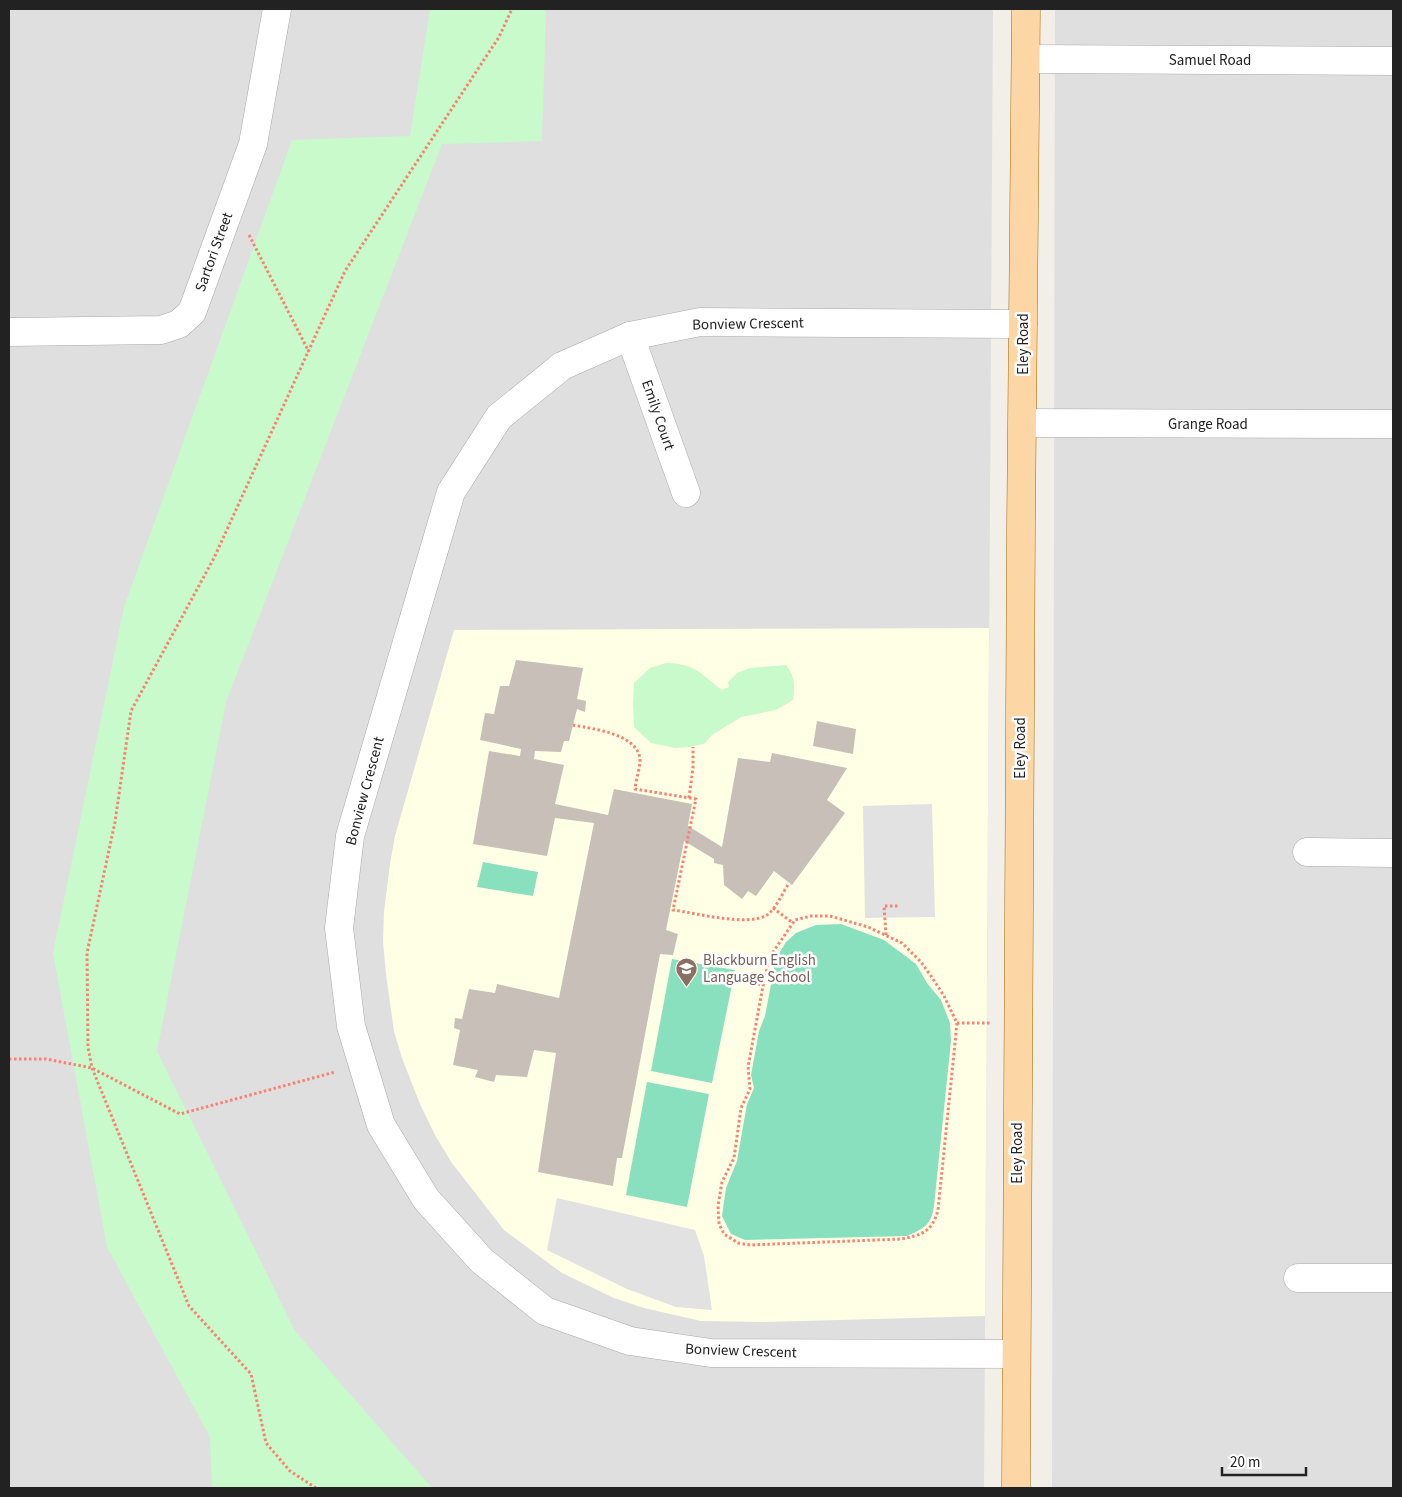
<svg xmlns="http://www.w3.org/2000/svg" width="1402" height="1497" font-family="'Source Sans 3',sans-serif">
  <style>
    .residential { fill: #e0dfdf }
    .education { fill: #ffffe5 }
    .park { fill: #c8facc }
    .pitch { fill: #88e0be }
    .parking { fill: #e2e2e2 }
    .building { fill: #c7bfb8 }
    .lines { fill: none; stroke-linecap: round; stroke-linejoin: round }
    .minor-casing { stroke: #a9a9a9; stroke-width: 29 }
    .major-casing { stroke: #a06b00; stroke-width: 29 }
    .path { stroke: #fa8072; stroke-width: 3; stroke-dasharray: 2.5 2.5; stroke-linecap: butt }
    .minor { stroke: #fff; stroke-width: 28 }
    .major { stroke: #fcd6a4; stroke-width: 28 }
    .labels { text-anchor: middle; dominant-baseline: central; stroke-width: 5; stroke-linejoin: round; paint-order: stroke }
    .street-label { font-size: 15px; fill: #222; stroke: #fff }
    .education-label { font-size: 15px; fill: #785e54; stroke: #fff; text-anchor: start }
  </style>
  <rect width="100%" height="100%" fill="#f2efe9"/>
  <g class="residential">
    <polygon points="9,9 993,9 984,1488 9,1488"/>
    <polygon points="1055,9 1393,9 1393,1488 1052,1488"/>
  </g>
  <polygon class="education" points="989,628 985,1316 766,1322 701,1321 644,1308 614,1298 562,1273 504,1230 452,1163 436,1137 420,1104 402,1058 394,1031 386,974 383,942 384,912 390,864 395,836 454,630"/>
  <g class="park">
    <polygon points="430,9 546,9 542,141 442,144 226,702 157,1051 295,1331 432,1488 212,1488 210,1437 107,1247 53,953 124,607 292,140 410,136"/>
    <path d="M666 663C697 664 699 673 722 690L729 687 728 682 737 673 750 668 786 665C795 676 795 686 793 700L776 710 741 717 712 735 704 744 689 747 675 748 651 743 634 727 633 703 634 683 650 668Z"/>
  </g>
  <g class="pitch">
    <polygon points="483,862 538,872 533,896 477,887"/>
    <path d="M841 924 884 940 916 964 927 983 941 1000 950 1023 951 1041 934 1206C931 1225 925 1228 907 1236L745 1240 731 1234 722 1216 726 1188 737 1161 747 1104 754 1088 751 1075 759 1031 765 1016 776 958 786 942 796 933 816 925Z"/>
    <polygon points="672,959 735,970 712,1083 651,1071"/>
    <polygon points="647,1082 709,1094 687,1207 626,1195"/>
  </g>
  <g class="parking">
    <polygon points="932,804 935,917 865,918 863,806"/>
    <polygon points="557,1198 695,1230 704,1256 712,1310 676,1307 627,1289 547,1250"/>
  </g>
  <g class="building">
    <polygon points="516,660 583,668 577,699 586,701 585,712 577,709 569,741 564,741 561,752 535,751 534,759 564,765 555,804 608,815 614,789 692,804 688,826 722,847 738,758 770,762 772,753 847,768 827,800 845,813 792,885 774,871 756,896 748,891 742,899 724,885 723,865 714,863 714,859 684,841 666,930 678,934 673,955 660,954 622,1158 617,1158 613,1186 538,1172 556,1053 534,1050 527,1077 496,1075 494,1082 475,1077 478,1070 453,1065 460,1030 454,1028 455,1018 462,1019 469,989 495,993 497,984 559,998 594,823 555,818 547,856 473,844 489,751 520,756 521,749 480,740 485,713 494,714 500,686 509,686"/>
    <polygon points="817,721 856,729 853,754 813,746"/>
  </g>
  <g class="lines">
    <defs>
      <g id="minor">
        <polyline points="1027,59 1393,61"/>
        <polyline points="9,332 161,330 179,324 192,312 253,144 277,9"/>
        <polyline points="630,336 686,493"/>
        <polyline points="1023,423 1393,424"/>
        <polyline points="1307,852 1393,853"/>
        <polyline points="1298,1278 1393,1278"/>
        <polyline points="1016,1354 711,1353 630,1341 545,1311 482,1261 426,1199 381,1125 351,1026 339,928 350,836 451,492 499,417 562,366 630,336 700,322 1023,324"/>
      </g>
      <polyline id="major" points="1016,1488 1021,526 1026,9"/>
    </defs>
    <use href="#minor" class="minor-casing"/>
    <use href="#major" class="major-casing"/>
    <g class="path">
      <polyline points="249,235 309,352"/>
      <path d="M573 725C593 729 641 734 640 762 639 771 636 780 635 789L696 799 673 910C696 913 747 927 767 915 776 909 783 892 789 883"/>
      <polyline points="689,798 693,768 693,747"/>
      <polyline points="773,908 793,923"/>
      <polyline points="886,935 884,906 898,906"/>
      <polyline points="733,980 763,985"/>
      <path d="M957 1023 938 1210C932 1232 922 1235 901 1239L750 1245 738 1243 724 1234 719 1224 718 1206 722 1182 734 1158 741 1108 750 1089 748 1067 765 975 773 952 795 920 811 916H830L868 927 902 943 921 962 931 976 944 996 957 1023H990"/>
      <polyline points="9,1059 46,1059 92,1068 180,1114 335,1072"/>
      <polyline points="316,1488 290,1471 266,1443 251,1374 189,1306 92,1068 88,1047 87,953 115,822 131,711 214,558 345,271 499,37 512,9"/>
    </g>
    <use href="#minor" class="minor"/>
    <use href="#major" class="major"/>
  </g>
  <defs>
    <symbol id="school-pin" viewBox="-11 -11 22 30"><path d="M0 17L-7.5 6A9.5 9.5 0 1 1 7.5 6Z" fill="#8d6e63" stroke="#fff"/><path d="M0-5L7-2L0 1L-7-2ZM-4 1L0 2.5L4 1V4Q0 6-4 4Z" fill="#fff"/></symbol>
  </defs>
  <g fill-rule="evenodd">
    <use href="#school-pin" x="674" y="956" width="25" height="34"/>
  </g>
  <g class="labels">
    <g class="street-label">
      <text x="1210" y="60">Samuel Road</text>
      <text transform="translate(214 252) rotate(-70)">Sartori Street</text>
      <text transform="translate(748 324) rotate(-1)">Bonview Crescent</text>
      <text transform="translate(1023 344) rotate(-90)">Eley Road</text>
      <text transform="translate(658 415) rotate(71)">Emily Court</text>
      <text x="1208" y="424">Grange Road</text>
      <text transform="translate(1020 748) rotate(-90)">Eley Road</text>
      <text transform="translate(365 791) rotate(-75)">Bonview Crescent</text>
      <text transform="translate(1017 1153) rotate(-90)">Eley Road</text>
      <text transform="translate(741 1351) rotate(2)">Bonview Crescent</text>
    </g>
    <g class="education-label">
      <text x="703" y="960">Blackburn English<tspan x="703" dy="17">Language School</tspan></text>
    </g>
  </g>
  <rect width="1402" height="1497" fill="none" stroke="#222222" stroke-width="20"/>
  <path d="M1222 1467v8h84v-8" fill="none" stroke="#222222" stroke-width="2.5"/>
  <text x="1230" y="1467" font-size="15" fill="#222222" stroke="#ffffff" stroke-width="4" paint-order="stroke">20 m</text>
</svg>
